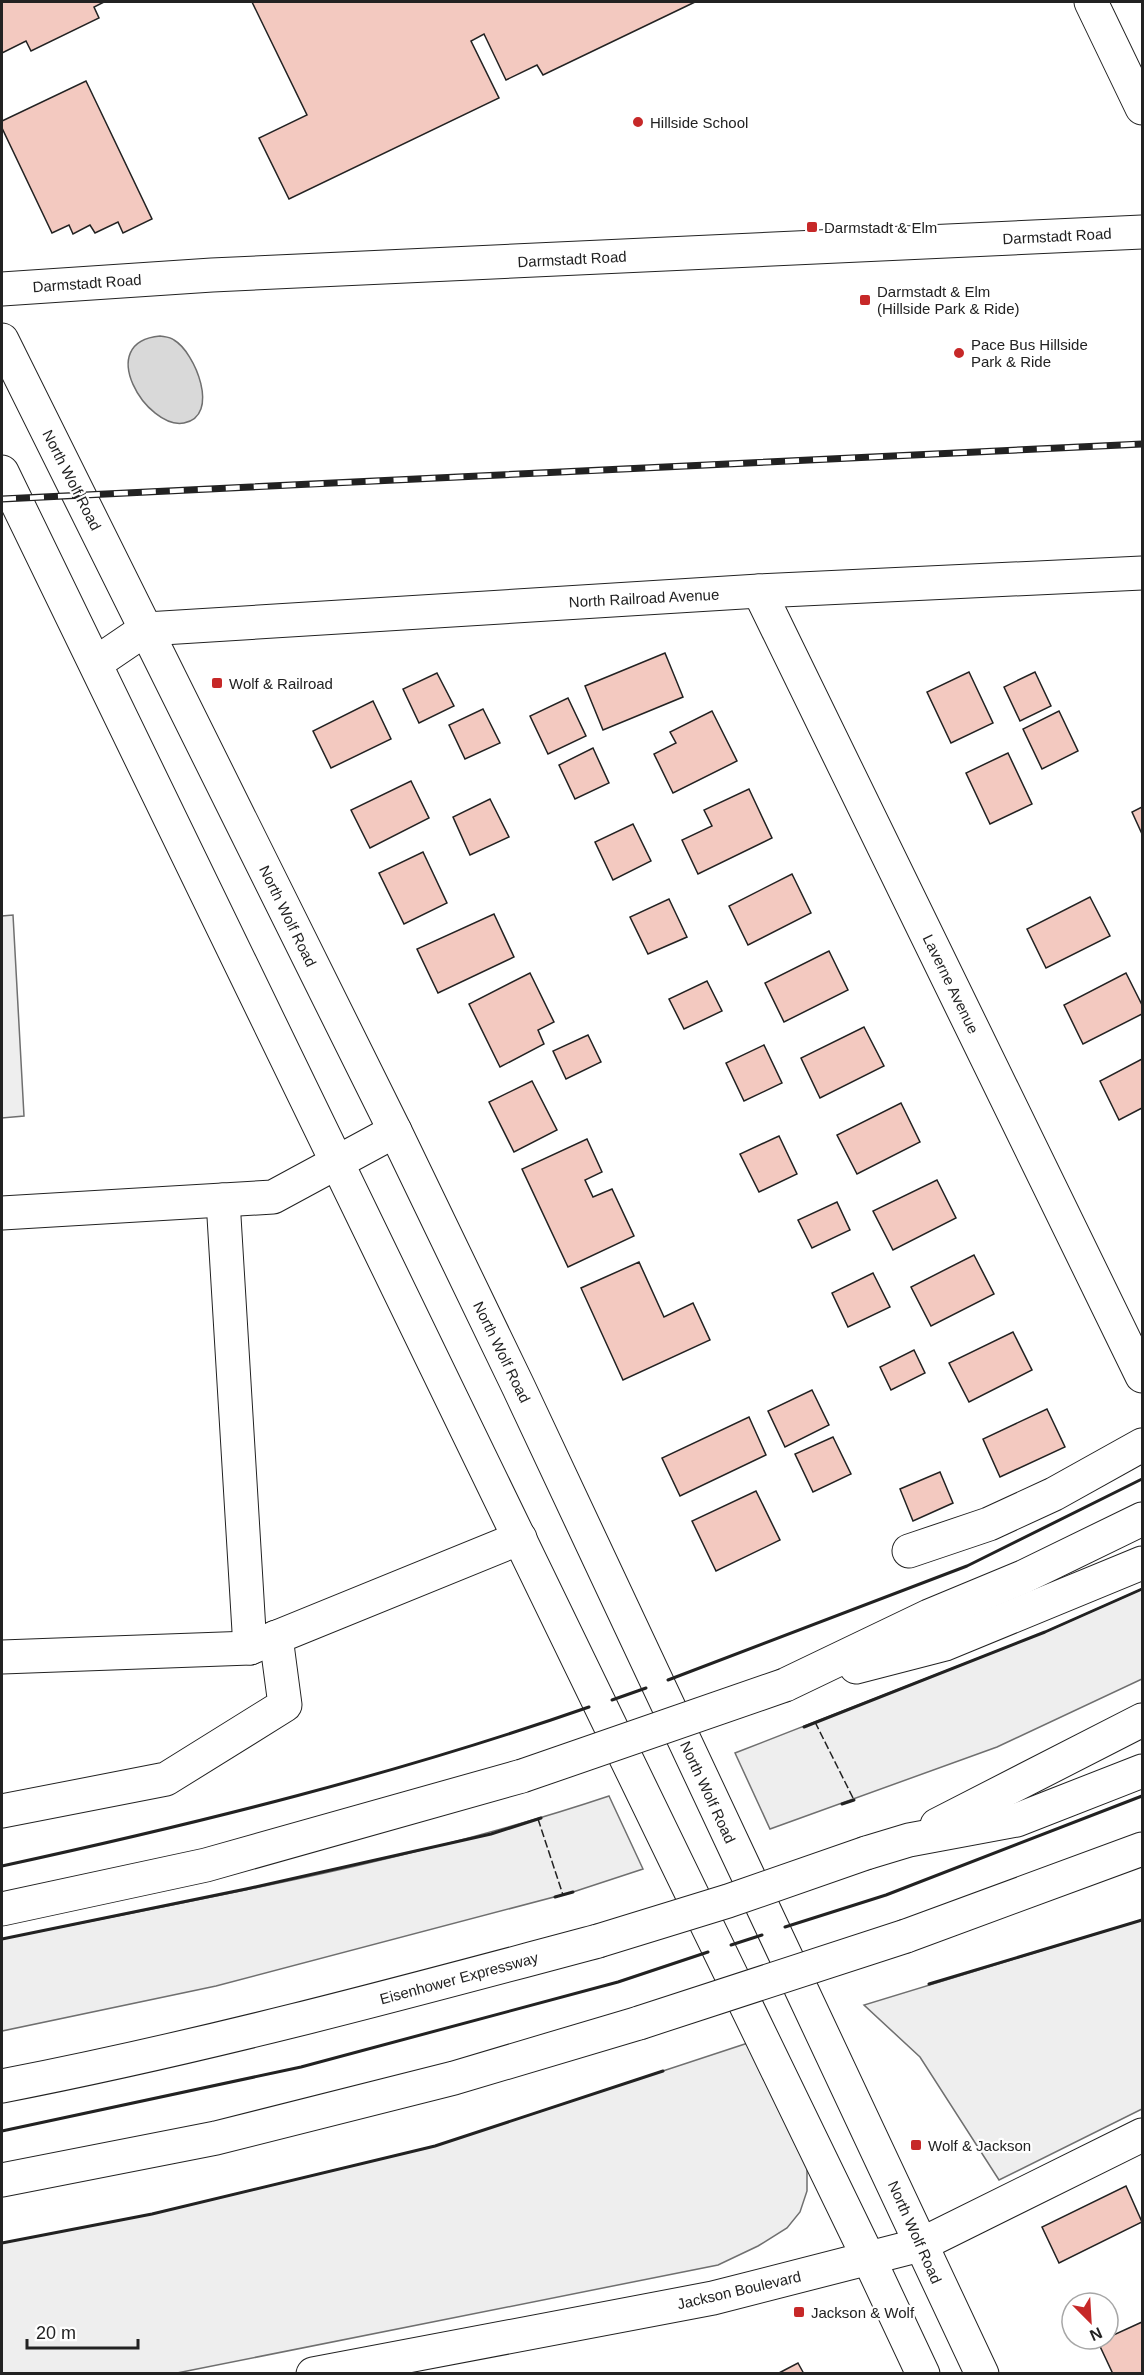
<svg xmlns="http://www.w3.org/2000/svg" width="1144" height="2375" font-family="Helvetica,sans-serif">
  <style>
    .green { fill: #eee; stroke: #6f6f6f; stroke-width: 1.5 }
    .water { fill: #d9d9d9; stroke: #6f6f6f; stroke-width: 1.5 }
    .building { fill: #f3c9c0; stroke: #222; stroke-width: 1.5 }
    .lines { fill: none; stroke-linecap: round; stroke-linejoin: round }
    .minor-casing { stroke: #222; stroke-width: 35 }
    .major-casing { stroke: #222; stroke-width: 35 }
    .highway-casing { stroke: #222; stroke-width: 35 }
    .minor { stroke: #fff; stroke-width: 33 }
    .major { stroke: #fff; stroke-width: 33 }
    .highway { stroke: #fff; stroke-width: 33 }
    .rail-casing { stroke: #222; stroke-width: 7 }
    .rail { stroke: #fff; stroke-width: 4.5; stroke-dasharray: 14; stroke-linecap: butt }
    .highway-bridge-casing { stroke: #222; stroke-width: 35; stroke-linecap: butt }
    .highway-bridge { stroke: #fff; stroke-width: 33 }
    .fence { stroke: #222; stroke-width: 1.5; stroke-dasharray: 8 3; stroke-linecap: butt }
    .wall { stroke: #222; stroke-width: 3 }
    .poi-dot { fill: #c62828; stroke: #fff; stroke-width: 2 }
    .labels { text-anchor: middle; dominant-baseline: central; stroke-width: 4.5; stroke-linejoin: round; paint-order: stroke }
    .poi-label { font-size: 15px; fill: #222; stroke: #fff; text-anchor: start }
    .street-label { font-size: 15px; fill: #222; stroke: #fff }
  </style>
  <rect width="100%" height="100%" fill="#fff"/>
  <g class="green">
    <polygon points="13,915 24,1116 2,1118 2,916"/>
    <polygon points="1142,1589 1142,1679 997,1747 770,1829 735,1753 1045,1632"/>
    <path d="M609 1796 643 1869 573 1892 216 1986 2 2031V1939C205 1898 412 1862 609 1796Z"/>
    <polygon points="1142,1920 1142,2109 999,2180 920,2057 864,2005"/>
    <polygon points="751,2042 807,2167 807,2191 800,2212 787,2228 758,2246 718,2265 177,2373 2,2374 2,2243 152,2214 435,2146"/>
  </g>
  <path class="water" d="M160 336C165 337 170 337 174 340 195 352 221 416 184 423 147 430 93 342 160 336Z"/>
  <g class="building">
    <polygon points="2,2 104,2 94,7 99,18 31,51 26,41 2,53"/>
    <polygon points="252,2 695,2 543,75 537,65 506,80 484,34 471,41 499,98 289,199 259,138 307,115"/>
    <polygon points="86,81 152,219 123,233 118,222 95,233 90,225 73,234 69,225 52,233 2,128 2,121"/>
    <polygon points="665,653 683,697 603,730 585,686"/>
    <polygon points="969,672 993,723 951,743 927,692"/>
    <polygon points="1035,672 1051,706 1020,721 1004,687"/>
    <polygon points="437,673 454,706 419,723 403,689"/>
    <polygon points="568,698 586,736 548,754 530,716"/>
    <polygon points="373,701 391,739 331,768 313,731"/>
    <polygon points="483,709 500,743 465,759 449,725"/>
    <polygon points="712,711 737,761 673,793 654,754 676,743 670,732"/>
    <polygon points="1059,711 1078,751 1042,769 1023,729"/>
    <polygon points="593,748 609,783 575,799 559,765"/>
    <polygon points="1008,753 1032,804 990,824 966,773"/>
    <polygon points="411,781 429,818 370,848 351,810"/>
    <polygon points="749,789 772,838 698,874 682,840 712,826 704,810"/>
    <polygon points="490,799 509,837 470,855 453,817"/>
    <polygon points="1142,807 1142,834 1132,812"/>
    <polygon points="633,824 651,861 613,880 595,842"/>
    <polygon points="423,852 447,903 404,924 379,873"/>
    <polygon points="792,874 811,913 748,945 729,906"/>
    <polygon points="1090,897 1110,936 1046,968 1027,929"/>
    <polygon points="669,899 687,937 648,954 630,917"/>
    <polygon points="494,914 514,957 438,993 417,949"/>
    <polygon points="829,951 848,990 784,1022 765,983"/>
    <polygon points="530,973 554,1022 538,1030 544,1044 500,1067 469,1004"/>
    <polygon points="1126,973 1142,1005 1142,1014 1083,1044 1064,1005"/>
    <polygon points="707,981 722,1011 684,1029 669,999"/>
    <polygon points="864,1027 884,1066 820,1098 801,1058"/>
    <polygon points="588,1035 601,1062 566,1079 553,1051"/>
    <polygon points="764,1045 782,1083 744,1101 726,1063"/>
    <polygon points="1142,1059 1142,1108 1119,1120 1100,1081"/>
    <polygon points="532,1081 557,1130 514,1152 489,1102"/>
    <polygon points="901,1103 920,1142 857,1174 837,1135"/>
    <polygon points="779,1136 797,1174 759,1192 740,1154"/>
    <polygon points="587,1139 602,1172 585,1180 593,1197 612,1189 634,1236 568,1267 522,1169"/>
    <polygon points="937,1180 956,1218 893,1250 873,1211"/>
    <polygon points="837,1202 850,1230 812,1248 798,1220"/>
    <polygon points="974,1255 994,1294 931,1326 911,1287"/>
    <polygon points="639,1262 664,1317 693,1303 710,1340 623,1380 581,1288"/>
    <polygon points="873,1273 890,1307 848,1327 832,1293"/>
    <polygon points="1013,1332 1032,1370 969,1402 949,1363"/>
    <polygon points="914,1350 925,1373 891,1390 880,1367"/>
    <polygon points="812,1390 829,1425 785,1447 768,1411"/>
    <polygon points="1047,1409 1065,1447 1000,1477 983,1439"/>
    <polygon points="749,1417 766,1455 680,1496 662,1458"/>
    <polygon points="833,1437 851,1474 813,1492 795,1454"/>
    <polygon points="940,1472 953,1503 913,1521 900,1489"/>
    <polygon points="756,1491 780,1540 716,1571 692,1521"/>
    <polygon points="1126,2186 1142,2222 1059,2263 1042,2227"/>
    <polygon points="1142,2322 1142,2374 1113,2374 1098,2342"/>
    <polygon points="798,2363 804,2374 777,2374"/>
  </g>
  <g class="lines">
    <defs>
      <g id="minor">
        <polyline points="1091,2 1142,108"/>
        <polyline points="2,289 212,275 1142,232"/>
        <polyline points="759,591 1142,1376"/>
        <polyline points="146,629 759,591 1142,573"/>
        <polyline points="223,1200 250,1648"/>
        <polyline points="2,1213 273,1197 395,1131"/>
        <polyline points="909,1551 989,1524 1054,1494 1142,1445"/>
        <polyline points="2,1657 250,1648 520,1538"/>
        <polyline points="2,1811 166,1779 285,1705 276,1637"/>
        <polyline points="920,2245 1142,2135"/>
      </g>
      <g id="major">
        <polyline points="2,340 395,1131 519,1388 982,2374"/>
        <polyline points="2,472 869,2259 923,2374"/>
        <polyline points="96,663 146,629"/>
        <polyline points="313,2374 713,2298 920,2245"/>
      </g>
      <g id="highway">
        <polyline points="856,1667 945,1644 1142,1563"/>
        <polyline points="785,1685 929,1616 1023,1577 1142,1519"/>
        <polyline points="937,1825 1142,1720"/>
        <polyline points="866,1853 909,1840 1017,1820 1142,1771"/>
        <polyline points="2,1909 206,1865 522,1776"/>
        <polyline points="906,1936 1142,1849"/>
        <path d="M2 2086C203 2047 400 1994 598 1941"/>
        <polyline points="2,2180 216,2138 454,2078 639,2023"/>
      </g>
    </defs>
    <use href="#minor" class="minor-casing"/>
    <use href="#major" class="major-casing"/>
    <use href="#highway" class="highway-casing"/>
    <use href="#minor" class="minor"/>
    <use href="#major" class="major"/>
    <use href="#highway" class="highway"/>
    <defs>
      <polyline id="rail" points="2,499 1142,444"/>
    </defs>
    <use href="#rail" class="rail-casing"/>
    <use href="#rail" class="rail"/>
    <defs>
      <g id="highway-bridge">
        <polyline points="522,1776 785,1685"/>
        <polyline points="598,1941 728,1901 866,1853"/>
        <polyline points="639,2023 906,1936"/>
      </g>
    </defs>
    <use href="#highway-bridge" class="highway-bridge-casing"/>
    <use href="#highway-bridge" class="highway-bridge"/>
    <g class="fence">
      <polyline points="815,1722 854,1800"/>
      <polyline points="538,1819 563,1895"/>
    </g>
    <g class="wall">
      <polyline points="668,1680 967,1566 1142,1479"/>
      <polyline points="612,1700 646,1688"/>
      <polyline points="804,1727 1045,1632 1142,1589"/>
      <polyline points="842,1804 854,1800"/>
      <path d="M2 1866C200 1823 397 1774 589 1707"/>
      <polyline points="555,1897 573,1892"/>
      <polyline points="785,1927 886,1895 1142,1796"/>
      <polyline points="2,1939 246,1889 491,1834 541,1818"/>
      <polyline points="731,1945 762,1935"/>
      <polyline points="929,1984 1142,1920"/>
      <polyline points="2,2131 301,2067 618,1982 708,1952"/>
      <polyline points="2,2243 152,2214 435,2146 663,2071"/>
    </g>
  </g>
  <g class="poi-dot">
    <circle cx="638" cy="122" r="6"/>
    <rect x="806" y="221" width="12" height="12" rx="3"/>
    <rect x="859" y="294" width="12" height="12" rx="3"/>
    <circle cx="959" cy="353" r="6"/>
    <rect x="211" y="677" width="12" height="12" rx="3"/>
    <rect x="910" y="2139" width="12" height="12" rx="3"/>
    <rect x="793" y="2306" width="12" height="12" rx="3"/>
  </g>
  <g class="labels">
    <g class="poi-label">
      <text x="650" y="122">Hillside School</text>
      <text x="824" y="227">Darmstadt &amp; Elm</text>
      <text x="877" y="291">Darmstadt &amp; Elm<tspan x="877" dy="17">(Hillside Park &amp; Ride)</tspan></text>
      <text x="971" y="344">Pace Bus Hillside<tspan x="971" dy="17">Park &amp; Ride</tspan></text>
      <text x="229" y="683">Wolf &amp; Railroad</text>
      <text x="928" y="2145">Wolf &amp; Jackson</text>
      <text x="811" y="2312">Jackson &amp; Wolf</text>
    </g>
    <g class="street-label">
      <text transform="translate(1057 236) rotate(-3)">Darmstadt Road</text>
      <text transform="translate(572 259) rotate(-3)">Darmstadt Road</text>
      <text transform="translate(87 283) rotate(-4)">Darmstadt Road</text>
      <text transform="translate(72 480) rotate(63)">North Wolf Road</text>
      <text transform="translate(644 598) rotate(-3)">North Railroad Avenue</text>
      <text transform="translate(288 916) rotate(64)">North Wolf Road</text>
      <text transform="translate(951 984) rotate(64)">Laverne Avenue</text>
      <text transform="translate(502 1352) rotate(64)">North Wolf Road</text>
      <text transform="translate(708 1792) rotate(65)">North Wolf Road</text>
      <text transform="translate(459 1978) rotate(-15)">Eisenhower Expressway</text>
      <text transform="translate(915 2232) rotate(66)">North Wolf Road</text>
      <text transform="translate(739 2290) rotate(-13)">Jackson Boulevard</text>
    </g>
  </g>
  <rect width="1144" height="2375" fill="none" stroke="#222222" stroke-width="6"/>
  <g transform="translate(1090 2321) rotate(156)"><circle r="28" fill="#ffffff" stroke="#a7a7a7" stroke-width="1.5"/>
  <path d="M0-4.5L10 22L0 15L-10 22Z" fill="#c62828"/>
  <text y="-9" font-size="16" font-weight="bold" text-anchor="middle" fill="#222222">N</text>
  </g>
  <path d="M27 2339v9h111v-9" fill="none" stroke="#222222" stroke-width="3"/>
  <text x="36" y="2339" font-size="18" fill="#222222" stroke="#ffffff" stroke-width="4.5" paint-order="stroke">20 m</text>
</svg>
